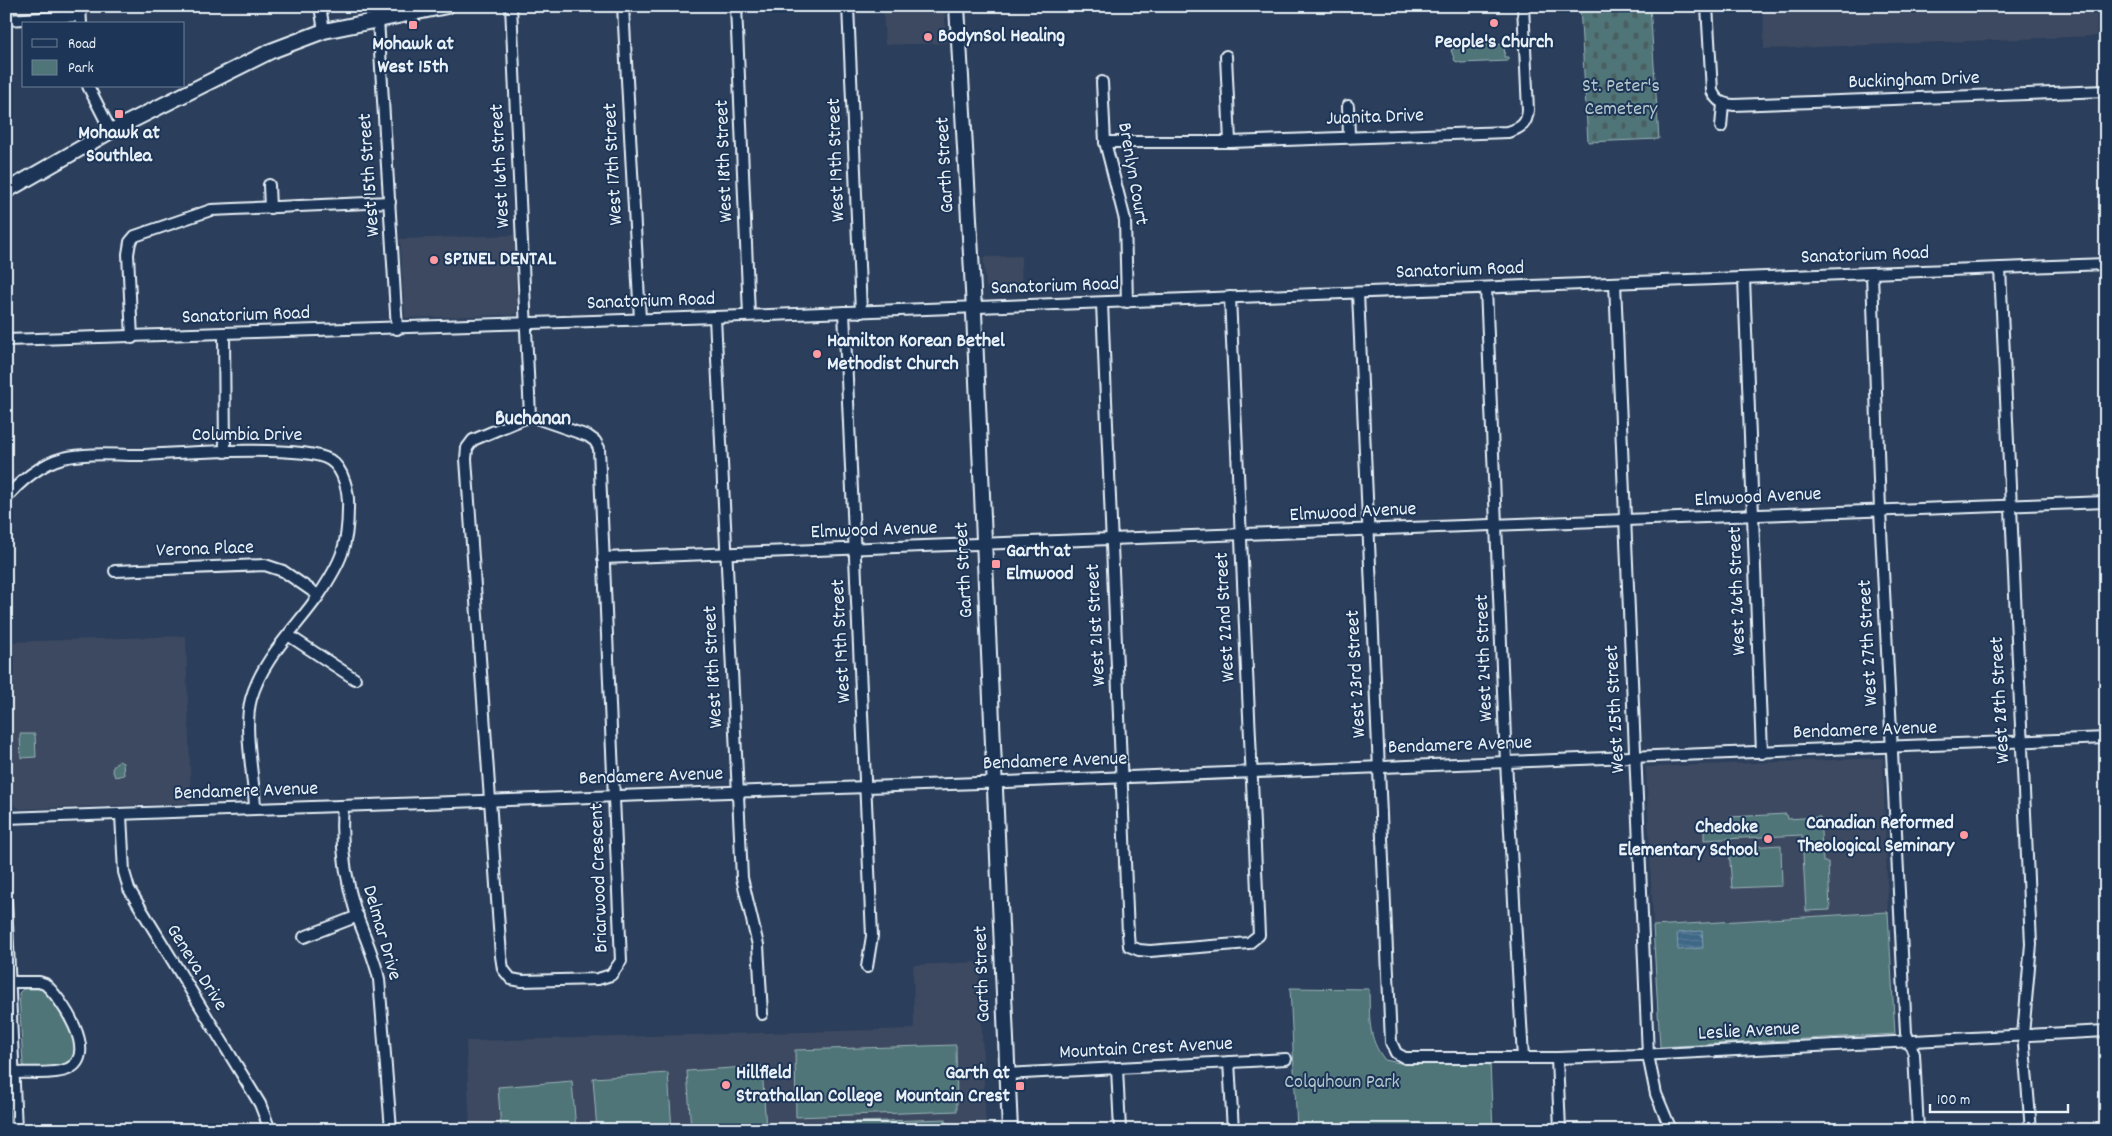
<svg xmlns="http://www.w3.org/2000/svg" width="2112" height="1136" font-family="Dekko,sans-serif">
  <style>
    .built { fill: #3c4960 }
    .cemetery { fill: url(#cemetery-stones); stroke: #9cb3b8 }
    .green { fill: #4f7578; stroke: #9cb3b8 }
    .water { fill: url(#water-rules); stroke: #829eb4 }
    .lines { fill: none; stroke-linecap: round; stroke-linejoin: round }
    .street-casing { stroke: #e8f1f8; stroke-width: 14 }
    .secondary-casing { stroke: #e8f1f8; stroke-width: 18 }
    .street { stroke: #1d3557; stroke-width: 10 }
    .secondary { stroke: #1d3557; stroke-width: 14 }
    .poi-dot { fill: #ff9aa2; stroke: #1d3557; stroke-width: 2 }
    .labels { text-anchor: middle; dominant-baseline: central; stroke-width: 4; stroke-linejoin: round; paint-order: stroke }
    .poi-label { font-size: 20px; font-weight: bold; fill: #e8f1f8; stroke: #1d3557; text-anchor: start }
    .street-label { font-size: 20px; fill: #e8f1f8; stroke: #1d3557 }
    .park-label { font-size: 20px; fill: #b2c6cb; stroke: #1d3557 }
    .neighbourhood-label { font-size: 21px; font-weight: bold; fill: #e8f1f8; stroke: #1d3557 }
  </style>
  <defs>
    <pattern id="cemetery-stones" width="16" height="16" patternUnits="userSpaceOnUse" patternTransform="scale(1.25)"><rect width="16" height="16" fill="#4f7578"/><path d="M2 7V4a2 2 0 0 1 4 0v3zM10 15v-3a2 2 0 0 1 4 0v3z" fill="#4a5e61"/></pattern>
    <pattern id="water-rules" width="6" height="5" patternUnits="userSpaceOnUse" patternTransform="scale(1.25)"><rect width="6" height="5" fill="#3e6786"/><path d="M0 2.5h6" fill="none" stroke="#5a7d98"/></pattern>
  </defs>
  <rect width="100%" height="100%" fill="#2b3e5b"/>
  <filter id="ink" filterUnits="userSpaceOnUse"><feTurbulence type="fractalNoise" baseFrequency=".02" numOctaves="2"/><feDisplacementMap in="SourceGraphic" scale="10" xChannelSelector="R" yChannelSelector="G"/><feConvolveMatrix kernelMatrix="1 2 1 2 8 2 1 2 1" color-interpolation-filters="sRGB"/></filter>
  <g filter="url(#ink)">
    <g class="built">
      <polygon points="883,6 944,6 947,43 885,45"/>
      <polygon points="1763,6 2096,6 2097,36 1764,49"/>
      <polygon points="514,235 517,313 512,315 405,318 400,239"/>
      <polygon points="1021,256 1022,293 992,292 986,287 983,257"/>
      <polygon points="186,636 191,803 21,809 15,806 10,799 6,642"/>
      <polygon points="1883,758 1888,912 1653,926 1646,767"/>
      <polygon points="979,962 986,1130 470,1130 466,1041 914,1029 913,965"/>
    </g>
    <polygon class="cemetery" points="1580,6 1650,6 1659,139 1588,142"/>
    <g class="green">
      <polygon points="1505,44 1504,57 1508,57 1508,61 1461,63 1455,61 1451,50 1456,47"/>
      <polygon points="20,734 35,734 36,757 21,758"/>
      <polygon points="119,761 123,763 124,775 115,777 112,769 115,764"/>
      <polygon points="1786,814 1787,819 1820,817 1823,862 1828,862 1830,910 1806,911 1802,835 1704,840 1704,825 1730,823 1730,817"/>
      <polygon points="1781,845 1782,886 1732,888 1729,848"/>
      <polygon points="1888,912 1895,1034 1660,1047 1653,926"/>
      <path d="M1290 988 1369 989C1370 1017 1367 1038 1385 1060L1400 1063 1490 1062 1493 1130H1297Z"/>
      <polygon points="23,989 41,989 48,994 74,1037 77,1047 72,1059 65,1065 27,1068 23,1065 19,993"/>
      <polygon points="956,1045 957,1111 796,1117 795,1050"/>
      <polygon points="762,1066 766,1130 691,1130 687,1071"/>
      <polygon points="668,1073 672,1130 597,1130 593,1078"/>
      <polygon points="572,1081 576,1130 501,1130 498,1087"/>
      <polygon points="946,1119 947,1130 828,1130 828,1123"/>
    </g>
    <polygon class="water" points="1702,931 1703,948 1678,950 1677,933"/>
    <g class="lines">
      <defs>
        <g id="street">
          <polyline points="80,6 81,24"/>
          <polyline points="320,6 324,31"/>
          <polyline points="511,6 530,416 473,440 467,448 466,459 501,956 503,969 511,979 522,981 598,979 611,975 621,961 599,448 595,441 588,436 530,416"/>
          <polyline points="623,6 640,319"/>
          <polyline points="736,6 749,315"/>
          <polyline points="848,6 861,312"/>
          <path d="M1707 6 1712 91C1717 102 1723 104 1734 105L2106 91"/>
          <polyline points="378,19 397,329"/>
          <polyline points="6,20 80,16"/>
          <polyline points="1226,56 1230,142"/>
          <polyline points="1102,82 1105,142 1125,220 1127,302"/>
          <polyline points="88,86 111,131"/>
          <polyline points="1348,106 1349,136"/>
          <polyline points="1721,127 1723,104"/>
          <path d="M1105 142H1230L1508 132C1521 128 1527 124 1528 110L1523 6"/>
          <polyline points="269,185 270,208"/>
          <polyline points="2000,268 2031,944 2023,1035 2031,1130"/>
          <polyline points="1872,273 1880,510 1906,1033 1914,1054 1918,1130"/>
          <polyline points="1744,278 1762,753"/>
          <polyline points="1615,283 1648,1055 1656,1094 1671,1130"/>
          <polyline points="1486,288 1506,762 1523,1058"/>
          <polyline points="1358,293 1391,1042 1396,1053 1405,1058 1557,1058 1640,1055 2106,1031"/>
          <polyline points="1102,303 1128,934 1129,946 1139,950 1150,951 1249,943 1259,935 1230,297"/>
          <polyline points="844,312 872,936 867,967"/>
          <polyline points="715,317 742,878 758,945 762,1014"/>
          <polyline points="224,333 225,452"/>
          <polyline points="132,338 128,254 130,242 135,236 211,210 390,202"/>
          <polyline points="6,340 715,317 2106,264"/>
          <path d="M6 499C18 482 43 463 63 458 88 452 117 455 143 455 178 453 305 444 330 460 344 469 349 493 348 508 348 547 341 562 319 595 296 628 262 659 251 699 243 728 254 777 255 808"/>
          <polyline points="603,558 2106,502"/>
          <polyline points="115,571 265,565 283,571 318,595"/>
          <polyline points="288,635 355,679"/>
          <path d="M343 806C340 842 345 878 356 913 364 935 374 956 379 979L391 1130"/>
          <polyline points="121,815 124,872 129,889 260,1104 270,1130"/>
          <polyline points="6,818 1006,782 2106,738"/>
          <polyline points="6,900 16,1130"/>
          <polyline points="304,937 358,916"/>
          <path d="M9 982H39L45 984C61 998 100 1055 68 1069 53 1075 30 1072 14 1073"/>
          <polyline points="1557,1058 1560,1130"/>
          <polyline points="1229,1062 1233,1130"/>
          <polyline points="1117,1068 1120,1130"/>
          <polyline points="1007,1074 1286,1059"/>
        </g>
        <g id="secondary">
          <polyline points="957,6 973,290 1010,1130"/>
          <polyline points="6,191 111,131 271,51 324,31 447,6"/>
        </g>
      </defs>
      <use href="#street" class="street-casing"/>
      <use href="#secondary" class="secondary-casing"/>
      <use href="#street" class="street"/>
      <use href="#secondary" class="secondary"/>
    </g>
  </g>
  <g class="poi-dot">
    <circle cx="1494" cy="23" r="5"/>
    <rect x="408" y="20" width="10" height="10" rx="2.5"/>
    <circle cx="928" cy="37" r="5"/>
    <rect x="114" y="109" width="10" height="10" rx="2.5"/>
    <circle cx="434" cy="260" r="5"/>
    <circle cx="817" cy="354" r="5"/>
    <rect x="991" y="559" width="10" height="10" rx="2.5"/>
    <circle cx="1964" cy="835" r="5"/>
    <circle cx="1768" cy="839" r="5"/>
    <circle cx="726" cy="1085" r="5"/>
    <rect x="1015" y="1081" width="10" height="10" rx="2.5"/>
  </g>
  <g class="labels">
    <g class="poi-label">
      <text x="938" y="37">BodynSol Healing</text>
      <text x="1494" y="43" text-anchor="middle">People's Church</text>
      <text x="413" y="45" text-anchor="middle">Mohawk at<tspan x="413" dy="23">West 15th</tspan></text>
      <text x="119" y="134" text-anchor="middle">Mohawk at<tspan x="119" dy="23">Southlea</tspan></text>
      <text x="444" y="260">SPINEL DENTAL</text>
      <text x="827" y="342">Hamilton Korean Bethel<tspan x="827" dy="23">Methodist Church</tspan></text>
      <text x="1006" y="552">Garth at<tspan x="1006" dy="23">Elmwood</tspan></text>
      <text x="1954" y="824" text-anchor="end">Canadian Reformed<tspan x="1954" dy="23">Theological Seminary</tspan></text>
      <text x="1758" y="828" text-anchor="end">Chedoke<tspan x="1758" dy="23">Elementary School</tspan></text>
      <text x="736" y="1074">Hillfield<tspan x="736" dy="23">Strathallan College</tspan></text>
      <text x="1010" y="1074" text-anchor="end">Garth at<tspan x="1010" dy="23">Mountain Crest</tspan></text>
    </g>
    <g class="street-label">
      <text transform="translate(1914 81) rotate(-2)">Buckingham Drive</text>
      <text transform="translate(1375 118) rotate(-2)">Juanita Drive</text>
      <text transform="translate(837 160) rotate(-92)">West 19th Street</text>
      <text transform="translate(725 161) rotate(-92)">West 18th Street</text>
      <text transform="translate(614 164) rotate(-93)">West 17th Street</text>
      <text transform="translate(946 165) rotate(-93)">Garth Street</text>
      <text transform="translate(501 166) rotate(-93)">West 16th Street</text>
      <text transform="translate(1132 174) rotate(80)">Brenlyn Court</text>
      <text transform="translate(370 175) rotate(-94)">West 15th Street</text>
      <text transform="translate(1865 256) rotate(-2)">Sanatorium Road</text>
      <text transform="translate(1460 271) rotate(-2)">Sanatorium Road</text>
      <text transform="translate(1055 287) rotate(-2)">Sanatorium Road</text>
      <text transform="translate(651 302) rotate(-2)">Sanatorium Road</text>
      <text transform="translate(246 316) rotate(-2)">Sanatorium Road</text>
      <text x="247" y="436">Columbia Drive</text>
      <text transform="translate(1758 498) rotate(-3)">Elmwood Avenue</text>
      <text transform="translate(1353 513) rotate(-3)">Elmwood Avenue</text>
      <text transform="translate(874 531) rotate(-2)">Elmwood Avenue</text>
      <text transform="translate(205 550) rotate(-2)">Verona Place</text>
      <text transform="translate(965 570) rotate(-93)">Garth Street</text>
      <text transform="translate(1738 591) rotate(-92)">West 26th Street</text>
      <text transform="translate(1226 617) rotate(-93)">West 22nd Street</text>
      <text transform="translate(1097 625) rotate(-93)">West 21st Street</text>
      <text transform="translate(842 641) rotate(-93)">West 19th Street</text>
      <text transform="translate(1869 643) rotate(-93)">West 27th Street</text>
      <text transform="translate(1485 658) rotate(-92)">West 24th Street</text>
      <text transform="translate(714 667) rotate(-93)">West 18th Street</text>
      <text transform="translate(1357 674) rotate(-93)">West 23rd Street</text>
      <text transform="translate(2001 700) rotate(-93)">West 28th Street</text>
      <text transform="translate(1616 709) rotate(-93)">West 25th Street</text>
      <text transform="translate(1865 731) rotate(-2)">Bendamere Avenue</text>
      <text transform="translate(1460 746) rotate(-2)">Bendamere Avenue</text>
      <text transform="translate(1055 762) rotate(-2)">Bendamere Avenue</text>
      <text transform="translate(651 777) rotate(-2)">Bendamere Avenue</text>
      <text transform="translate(246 792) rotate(-2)">Bendamere Avenue</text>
      <text transform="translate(600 878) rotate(-92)">Briarwood Crescent</text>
      <text transform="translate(381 933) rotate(74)">Delmar Drive</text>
      <text transform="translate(196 968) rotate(58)">Geneva Drive</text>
      <text transform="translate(983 974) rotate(-92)">Garth Street</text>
      <text transform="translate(1749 1032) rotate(-3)">Leslie Avenue</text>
      <text transform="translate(1146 1049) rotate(-3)">Mountain Crest Avenue</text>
    </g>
    <g class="park-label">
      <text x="1621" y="87">St. Peter's<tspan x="1621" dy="23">Cemetery</tspan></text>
      <text x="1342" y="1083">Colquhoun Park</text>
    </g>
    <g class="neighbourhood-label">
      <text x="533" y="420">Buchanan</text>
    </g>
  </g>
  <rect width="2112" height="1136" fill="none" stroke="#1d3557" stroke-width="25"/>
  <rect x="12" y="12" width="2087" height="1111" fill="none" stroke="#e8f1f8" stroke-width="2" filter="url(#ink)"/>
  <rect x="22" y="22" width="162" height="65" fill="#1d3557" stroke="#6e8097"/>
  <rect x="32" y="39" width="25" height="8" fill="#1d3557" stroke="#6e8097"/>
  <text x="68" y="48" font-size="15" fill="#e8f1f8">Road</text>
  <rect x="32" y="60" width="25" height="15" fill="#4f7578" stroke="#6e8097"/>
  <text x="68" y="72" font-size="15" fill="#e8f1f8">Park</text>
  <path d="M1930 1104v8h138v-8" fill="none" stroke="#e8f1f8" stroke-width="2.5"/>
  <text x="1937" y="1104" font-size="15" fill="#e8f1f8" stroke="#1d3557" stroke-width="4" paint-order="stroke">100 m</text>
</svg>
